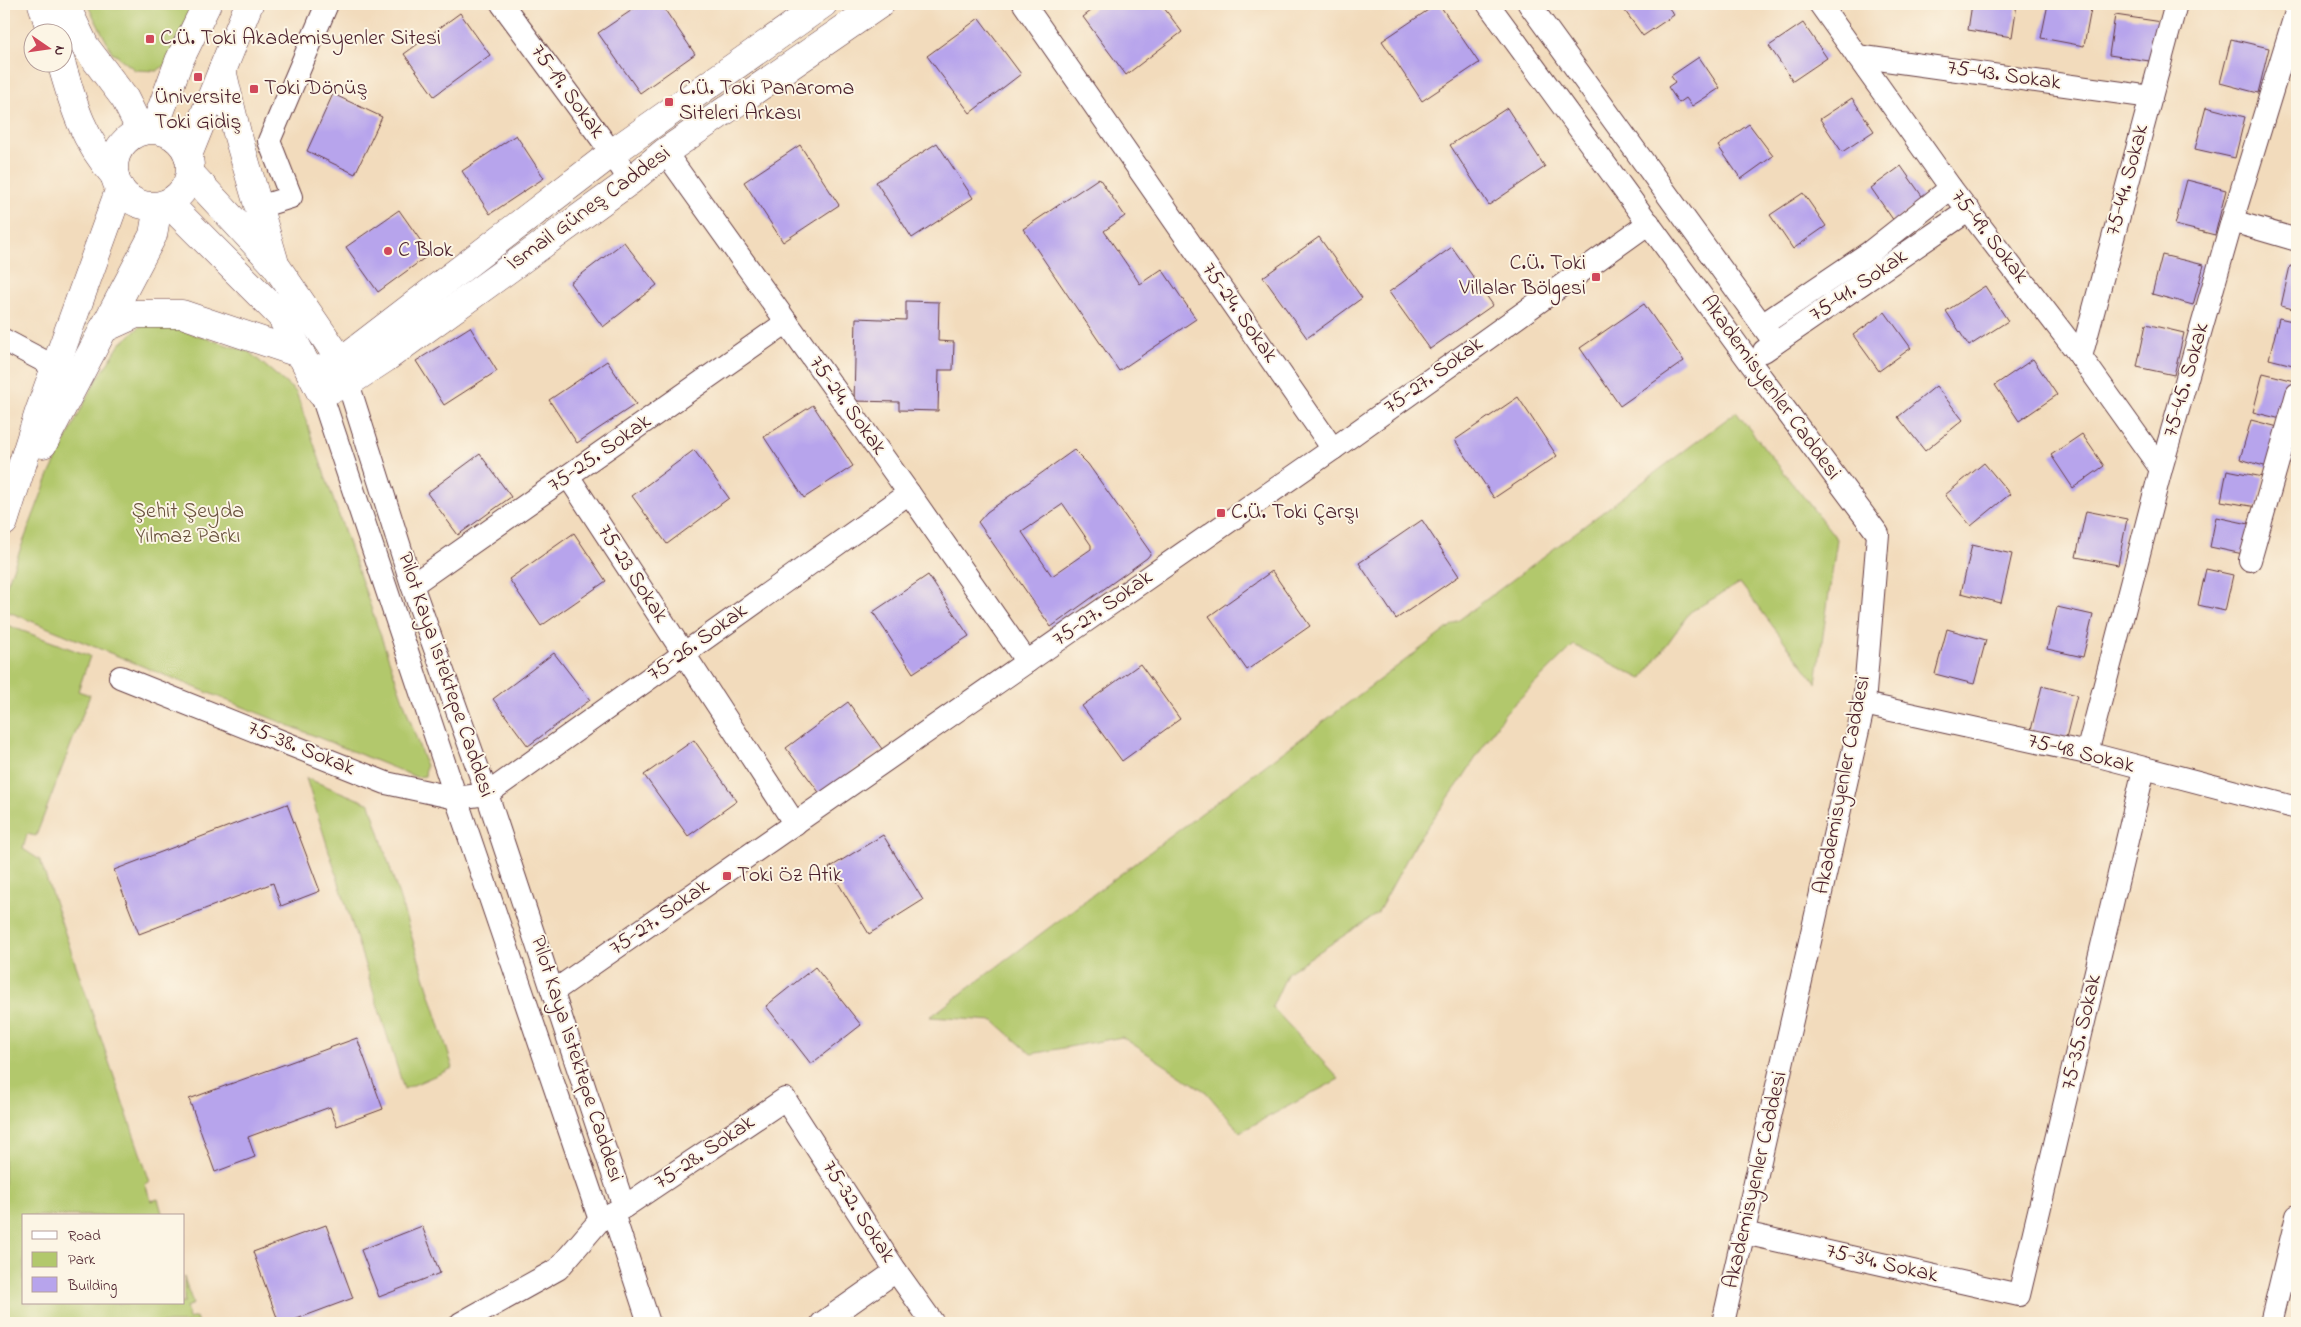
<svg xmlns="http://www.w3.org/2000/svg" width="2301" height="1327" font-family="'Indie Flower',sans-serif">
  <style>
    .green { fill: #b2c86c; stroke: #7e744c }
    .building { fill: #b7a4ec; fill-rule: evenodd }
    .lines { fill: none; stroke-linecap: round; stroke-linejoin: round }
    .minor-casing { stroke: #633b41; stroke-width: 24 }
    .tertiary-casing { stroke: #633b41; stroke-width: 29 }
    .secondary-casing { stroke: #633b41; stroke-width: 29 }
    .minor { stroke: #fff; stroke-width: 22 }
    .tertiary { stroke: #fff; stroke-width: 28 }
    .secondary { stroke: #fff; stroke-width: 28 }
    .poi-dot { fill: #d1495b; stroke: #fcf5e5; stroke-width: 2 }
    .labels { text-anchor: middle; dominant-baseline: central; stroke-width: 4; stroke-linejoin: round; paint-order: stroke }
    .poi-label { font-size: 22px; fill: #4a1f2b; stroke: #fcf5e5; text-anchor: start }
    .street-label { font-size: 22px; fill: #4a1f2b; stroke: #fcf5e5 }
    .park-label { font-size: 22px; fill: #69523e; stroke: #fcf5e5 }
  </style>
  <rect width="100%" height="100%" fill="#fcf5e5"/>
  <filter id="ink" filterUnits="userSpaceOnUse"><feTurbulence type="fractalNoise" baseFrequency=".02" numOctaves="2"/><feDisplacementMap in="SourceGraphic" scale="10" xChannelSelector="R" yChannelSelector="G"/><feConvolveMatrix kernelMatrix="1 2 1 2 8 2 1 2 1" color-interpolation-filters="sRGB"/></filter>
  <filter id="wash" filterUnits="userSpaceOnUse"><feTurbulence type="fractalNoise" baseFrequency=".0096" numOctaves="4" result="noise"/><feDisplacementMap in="SourceGraphic" scale="20" xChannelSelector="R" yChannelSelector="G"/><feGaussianBlur stdDeviation="1.12" result="paint"/><feColorMatrix in="noise" values="0 0 0 0 0 0 0 0 0 0 0 0 0 0 0 0 0 1.4 0 .05"/><feComposite in="paint" operator="in"/></filter>
  <g filter="url(#wash)">
    <rect width="100%" height="100%" fill="#f2dbbc"/>
    <g class="green">
      <polygon points="87,4 193,4 170,61 157,71 135,70 112,52"/>
      <polygon points="143,324 177,329 249,352 296,392 426,766 425,776 416,777 4,610 4,592 48,477 90,391 120,344"/>
      <polygon points="1736,412 1837,539 1816,683 1740,583 1690,612 1642,679 1574,645 1505,713 1462,779 1415,844 1377,914 1288,972 1272,1007 1339,1079 1240,1132 1206,1092 1122,1037 1031,1054 994,1021 930,1017"/>
      <polygon points="4,624 90,656 78,691 90,695 36,836 27,834 23,849 40,860 150,1182 145,1184 151,1201 158,1199 163,1216 24,1216 24,1303 184,1303 184,1277 193,1304 186,1307 189,1319 196,1317 198,1323 4,1323"/>
      <polygon points="306,778 370,804 453,1068 404,1089"/>
    </g>
    <g id="blocks">
      <g class="building">
        <polygon points="641,4 661,4 695,54 640,93 598,33"/>
        <polygon points="1100,4 1161,4 1182,32 1126,75 1083,17"/>
        <polygon points="1437,4 1439,4 1479,63 1422,101 1382,41"/>
        <polygon points="1620,4 1666,4 1674,15 1643,36"/>
        <polygon points="1972,4 2017,4 2012,37 1968,30"/>
        <polygon points="2048,4 2062,4 2091,9 2084,46 2041,38"/>
        <polygon points="460,13 490,55 434,96 404,54"/>
        <polygon points="2115,15 2162,22 2156,62 2109,55"/>
        <polygon points="979,18 1021,74 970,113 927,56"/>
        <polygon points="1803,23 1827,58 1793,81 1769,46"/>
        <polygon points="2231,39 2269,48 2258,93 2220,83"/>
        <polygon points="1699,57 1720,88 1692,106 1686,98 1679,103 1668,87 1675,82 1671,76"/>
        <polygon points="333,94 382,117 355,174 307,151"/>
        <polygon points="1852,98 1874,131 1842,152 1820,119"/>
        <polygon points="2206,107 2245,117 2235,158 2195,149"/>
        <polygon points="1507,108 1545,167 1489,205 1450,145"/>
        <polygon points="1749,124 1773,156 1741,179 1718,146"/>
        <polygon points="516,135 544,178 490,214 462,171"/>
        <polygon points="937,143 973,198 912,238 876,182"/>
        <polygon points="800,145 839,205 783,242 744,182"/>
        <polygon points="1901,166 1924,199 1894,221 1871,188"/>
        <polygon points="1099,178 1125,216 1104,231 1132,272 1140,284 1162,269 1196,319 1119,371 1023,229"/>
        <polygon points="2187,180 2226,190 2215,235 2175,225"/>
        <polygon points="1803,193 1826,226 1793,249 1770,215"/>
        <polygon points="399,210 430,254 378,292 346,247"/>
        <polygon points="1319,237 1362,298 1307,338 1263,277"/>
        <polygon points="624,242 657,285 603,327 570,283"/>
        <polygon points="1452,247 1493,305 1430,349 1389,292"/>
        <polygon points="2162,255 2204,265 2193,305 2152,294"/>
        <polygon points="2290,266 2297,267 2297,310 2281,306"/>
        <polygon points="1985,286 2008,321 1969,346 1946,311"/>
        <polygon points="906,301 939,302 938,341 954,342 953,370 939,370 938,411 899,410 899,402 854,401 856,318 906,320"/>
        <polygon points="1644,304 1684,361 1620,406 1580,348"/>
        <polygon points="1885,312 1911,348 1879,371 1853,335"/>
        <polygon points="2279,318 2297,322 2297,366 2269,359"/>
        <polygon points="2146,324 2184,333 2174,375 2137,367"/>
        <polygon points="470,327 497,371 444,405 416,361"/>
        <polygon points="2033,359 2057,395 2019,421 1995,385"/>
        <polygon points="607,361 636,404 577,443 549,400"/>
        <polygon points="2263,373 2295,381 2285,420 2253,412"/>
        <polygon points="1936,386 1963,420 1925,451 1898,417"/>
        <polygon points="1518,397 1557,456 1494,498 1455,440"/>
        <polygon points="813,405 853,466 804,498 764,437"/>
        <polygon points="2251,420 2282,428 2271,468 2240,459"/>
        <polygon points="2082,434 2104,466 2073,488 2051,455"/>
        <polygon points="694,450 729,498 667,544 632,496"/>
        <path d="M1074 450 1088 464 1151 553 1147 558 1051 627 978 522 987 512ZM1063 504 1091 545V549L1052 576 1022 532Z"/>
        <polygon points="480,454 511,497 458,535 427,493"/>
        <polygon points="1984,463 2010,494 1971,526 1945,495"/>
        <polygon points="2227,470 2263,477 2257,507 2221,501"/>
        <polygon points="2086,511 2127,519 2118,565 2076,557"/>
        <polygon points="2216,517 2249,524 2243,554 2210,547"/>
        <polygon points="1422,520 1459,576 1396,619 1359,563"/>
        <polygon points="574,533 606,581 541,626 509,579"/>
        <polygon points="1972,545 2012,554 2001,603 1961,593"/>
        <polygon points="2206,569 2233,575 2225,611 2198,605"/>
        <polygon points="1272,571 1310,626 1247,670 1209,616"/>
        <polygon points="928,575 969,636 913,673 873,612"/>
        <polygon points="2057,607 2093,615 2083,657 2047,649"/>
        <polygon points="1947,629 1986,640 1974,684 1935,674"/>
        <polygon points="554,653 590,700 528,746 493,699"/>
        <polygon points="1140,664 1180,719 1122,761 1082,706"/>
        <polygon points="2042,686 2077,695 2066,738 2031,730"/>
        <polygon points="848,702 882,749 821,795 786,748"/>
        <polygon points="694,740 737,801 688,836 644,775"/>
        <polygon points="287,804 320,891 281,906 273,883 139,934 114,870"/>
        <polygon points="883,835 923,900 869,934 829,868"/>
        <polygon points="815,967 861,1025 811,1064 766,1006"/>
        <polygon points="357,1038 383,1109 337,1126 330,1107 248,1137 255,1157 215,1172 189,1099"/>
        <polygon points="326,1225 353,1298 286,1323 279,1323 253,1252"/>
        <polygon points="422,1226 440,1273 379,1297 361,1250"/>
      </g>
    </g>
  </g>
  <g filter="url(#ink)">
    <use href="#blocks" fill-opacity="0" stroke="#633b41" stroke-width="1"/>
    <g class="lines">
      <defs>
        <g id="minor">
          <polyline points="502,4 612,153 630,181"/>
          <polyline points="1024,4 1333,449"/>
          <polyline points="1488,4 1749,361 1878,534 1864,704 1723,1323"/>
          <polyline points="1529,4 1775,343"/>
          <polyline points="1820,4 1951,188 2081,357 2161,469"/>
          <polyline points="1857,56 2151,97"/>
          <polyline points="665,152 909,493 1027,662"/>
          <polyline points="259,207 291,197 269,141 327,4"/>
          <polyline points="2232,221 2297,240"/>
          <polyline points="1762,325 1870,252 1951,188"/>
          <polyline points="4,340 55,367"/>
          <polyline points="1764,351 1969,210"/>
          <polyline points="2081,357 2176,4"/>
          <polyline points="321,393 456,798 600,1220 624,1207 487,794 412,585 348,383"/>
          <polyline points="568,476 795,824"/>
          <polyline points="2250,560 2297,394"/>
          <polyline points="412,585 787,322"/>
          <polyline points="120,677 386,783 456,798 487,794 909,493"/>
          <polyline points="1864,704 2087,753 2297,808"/>
          <polyline points="2087,753 2161,469 2232,221 2297,9"/>
          <polyline points="554,991 1333,449 1649,223"/>
          <polyline points="624,1207 785,1099 896,1271 933,1323"/>
          <polyline points="613,1213 649,1323"/>
          <polyline points="1744,1233 2019,1295 2144,769"/>
          <polyline points="461,1323 558,1269 600,1220"/>
          <polyline points="822,1323 896,1271"/>
          <polyline points="2271,1323 2297,1216"/>
        </g>
        <g id="tertiary">
          <polyline points="42,4 51,32"/>
          <polyline points="65,4 85,46 125,99 141,131"/>
          <path d="M61 62C74 108 83 139 115 176"/>
          <polyline points="222,70 237,133 274,260"/>
          <polyline points="190,173 276,266 341,361 346,377"/>
          <polyline points="168,203 281,316 321,393 348,383 386,358 630,181 665,152 880,4"/>
          <polyline points="103,329 136,314 182,314 301,354"/>
          <polyline points="311,373 341,361 612,153 823,4"/>
        </g>
        <g id="secondary">
          <polyline points="154,129 179,61 207,4"/>
          <circle cx="152" cy="168" r="38"/>
          <polyline points="188,155 249,4"/>
          <polyline points="43,444 153,235 158,206"/>
          <polyline points="4,522 39,412 120,188"/>
        </g>
      </defs>
      <use href="#minor" class="minor-casing"/>
      <use href="#tertiary" class="tertiary-casing"/>
      <use href="#secondary" class="secondary-casing"/>
      <use href="#minor" class="minor"/>
      <use href="#tertiary" class="tertiary"/>
      <use href="#secondary" class="secondary"/>
    </g>
  </g>
  <g class="poi-dot">
    <rect x="145" y="34" width="10" height="10" rx="2.5"/>
    <rect x="193" y="72" width="10" height="10" rx="2.5"/>
    <rect x="249" y="84" width="10" height="10" rx="2.5"/>
    <rect x="664" y="97" width="10" height="10" rx="2.5"/>
    <circle cx="388" cy="251" r="5"/>
    <rect x="1591" y="272" width="10" height="10" rx="2.5"/>
    <rect x="1216" y="508" width="10" height="10" rx="2.5"/>
    <rect x="722" y="871" width="10" height="10" rx="2.5"/>
  </g>
  <g class="labels">
    <g class="poi-label">
      <text x="160" y="39">C.Ü. Toki Akademisyenler Sitesi</text>
      <text x="264" y="89">Toki Dönüş</text>
      <text x="679" y="89">C.Ü. Toki Panaroma<tspan x="679" dy="25">Siteleri Arkası</tspan></text>
      <text x="198" y="98" text-anchor="middle">Üniversite<tspan x="198" dy="25">Toki Gidiş</tspan></text>
      <text x="398" y="251">C Blok</text>
      <text x="1586" y="264" text-anchor="end">C.Ü. Toki<tspan x="1586" dy="25">Villalar Bölgesi</tspan></text>
      <text x="1231" y="513">C.Ü. Toki Çarşı</text>
      <text x="737" y="876">Toki Öz Atik</text>
    </g>
    <g class="street-label">
      <text transform="translate(2004 76) rotate(8)">75-43. Sokak</text>
      <text transform="translate(567 92) rotate(54)">75-19. Sokak</text>
      <text transform="translate(2128 180) rotate(-75)">75-44. Sokak</text>
      <text transform="translate(589 209) rotate(-36)">İsmail Güneş Caddesi</text>
      <text transform="translate(1989 237) rotate(52)">75-49. Sokak</text>
      <text transform="translate(1859 286) rotate(-34)">75-41. Sokak</text>
      <text transform="translate(1239 313) rotate(55)">75-24. Sokak</text>
      <text transform="translate(1434 376) rotate(-36)">75-27. Sokak</text>
      <text transform="translate(2187 380) rotate(-74)">75-45. Sokak</text>
      <text transform="translate(1770 388) rotate(54)">Akademisyenler Caddesi</text>
      <text transform="translate(847 406) rotate(54)">75-24. Sokak</text>
      <text transform="translate(600 454) rotate(-35)">75-25. Sokak</text>
      <text transform="translate(632 574) rotate(57)">75-23 Sokak</text>
      <text transform="translate(1103 609) rotate(-35)">75-27. Sokak</text>
      <text transform="translate(698 643) rotate(-36)">75-26. Sokak</text>
      <text transform="translate(445 675) rotate(71)">Pilot Kaya İstektepe Caddesi</text>
      <text transform="translate(301 749) rotate(22)">75-38. Sokak</text>
      <text transform="translate(2081 754) rotate(14)">75-48 Sokak</text>
      <text transform="translate(1843 785) rotate(-79)">Akademisyenler Caddesi</text>
      <text transform="translate(660 918) rotate(-35)">75-27. Sokak</text>
      <text transform="translate(2082 1032) rotate(-77)">75-35. Sokak</text>
      <text transform="translate(576 1059) rotate(72)">Pilot Kaya İstektepe Caddesi</text>
      <text transform="translate(705 1153) rotate(-34)">75-28. Sokak</text>
      <text transform="translate(1756 1180) rotate(-77)">Akademisyenler Caddesi</text>
      <text transform="translate(858 1212) rotate(57)">75-32. Sokak</text>
      <text transform="translate(1882 1264) rotate(13)">75-34. Sokak</text>
    </g>
    <g class="park-label">
      <text x="188" y="512">Şehit Şeyda<tspan x="188" dy="25">Yılmaz Parkı</tspan></text>
    </g>
  </g>
  <rect width="2301" height="1327" fill="none" stroke="#fcf5e5" stroke-width="20"/>
  <rect x="22" y="1214" width="162" height="90" fill="#fcf5e5" stroke="#b59f9b"/>
  <rect x="32" y="1231" width="25" height="8" fill="#ffffff" stroke="#b59f9b"/>
  <text x="68" y="1240" font-size="15" fill="#4a1f2b">Road</text>
  <rect x="32" y="1252" width="25" height="15" fill="#b2c86c" stroke="#b59f9b"/>
  <text x="68" y="1264" font-size="15" fill="#4a1f2b">Park</text>
  <rect x="32" y="1277" width="25" height="15" fill="#b7a4ec" stroke="#b59f9b"/>
  <text x="68" y="1290" font-size="15" fill="#4a1f2b">Building</text>
  <g transform="translate(48 48) rotate(103)"><circle r="24" fill="#fcf5e5" stroke="#b59f9b"/>
  <path d="M0-4L9 19L0 12L-9 19Z" fill="#d1495b"/>
  <text y="-8" font-size="14" font-weight="bold" text-anchor="middle" fill="#4a1f2b">N</text>
  </g>
</svg>
